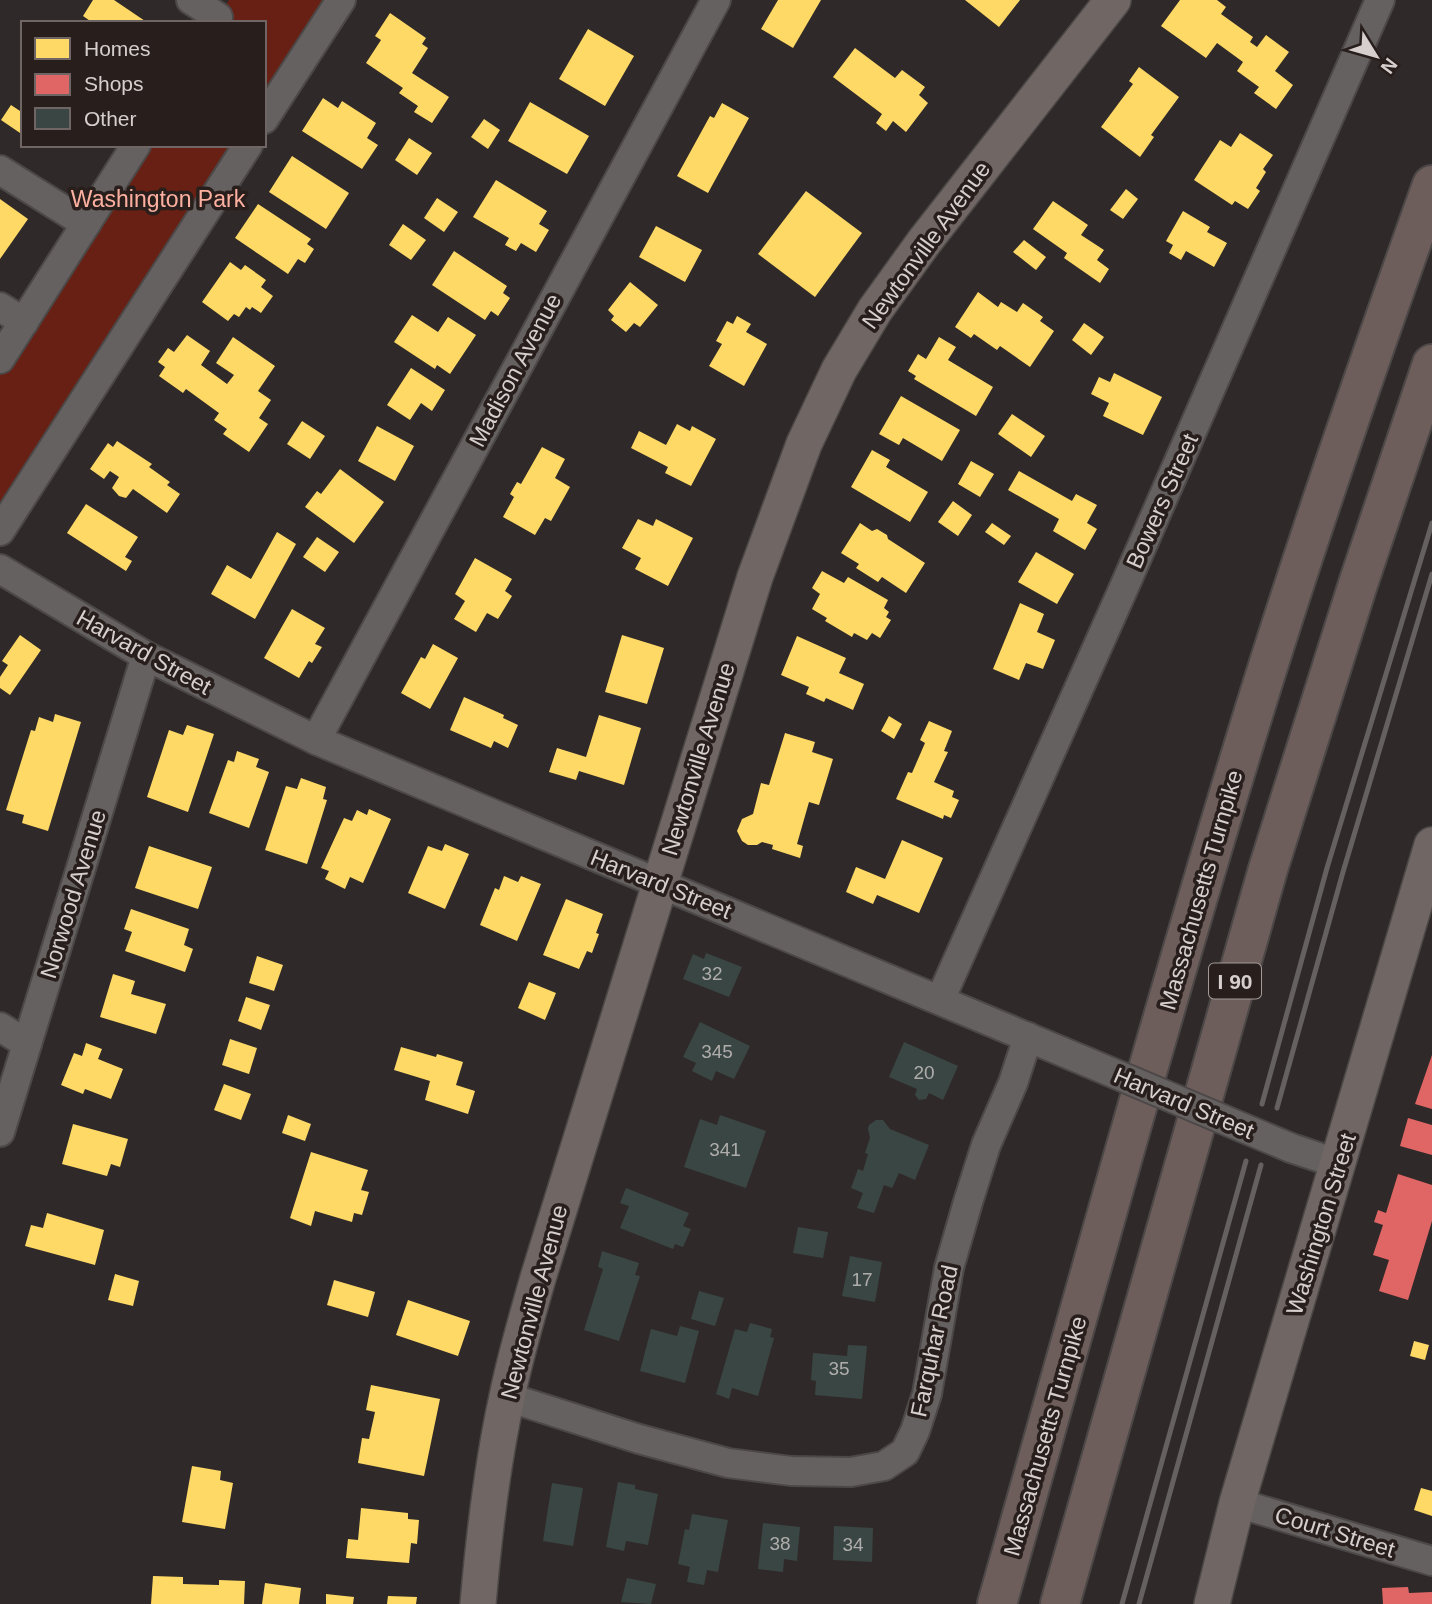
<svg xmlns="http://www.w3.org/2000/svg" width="1432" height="1604" font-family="Helvetica,sans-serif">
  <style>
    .green { fill: #672013 }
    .homes { fill: #ffd966 }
    .shops { fill: #e06666 }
    .building { fill: #3a4643 }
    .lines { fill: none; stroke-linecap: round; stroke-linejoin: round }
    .minor-casing { stroke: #4c4847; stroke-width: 32 }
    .major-casing { stroke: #4c4847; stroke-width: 38 }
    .highway-casing { stroke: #4c4847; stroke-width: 42 }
    .minor { stroke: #666161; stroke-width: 28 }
    .major { stroke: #706664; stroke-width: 35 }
    .highway { stroke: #6e5e5b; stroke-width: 38 }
    .rail { stroke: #656160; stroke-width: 5 }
    .minor-bridge-casing { stroke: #4c4847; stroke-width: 32; stroke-linecap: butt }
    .minor-bridge { stroke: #666161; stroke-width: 28 }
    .labels { text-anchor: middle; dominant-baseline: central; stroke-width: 7; stroke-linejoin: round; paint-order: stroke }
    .number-label { font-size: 19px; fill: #afadab }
    .shield { fill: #281f1d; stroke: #a29a99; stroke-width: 2 }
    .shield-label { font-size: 21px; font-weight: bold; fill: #d6cfce }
    .park-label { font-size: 23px; fill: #feb0a0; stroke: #281f1d }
    .street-label { font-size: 23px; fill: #d6cfce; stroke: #281f1d }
  </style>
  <rect width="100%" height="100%" fill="#2f2a29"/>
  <g class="green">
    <polygon points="229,0 341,0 264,119 264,23 214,23"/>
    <polygon points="136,145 248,145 0,531 0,359"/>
  </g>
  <g class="homes">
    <polygon points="93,0 114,0 148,23 93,23 83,16"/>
    <polygon points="778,0 821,0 793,48 761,29"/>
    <polygon points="965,0 1020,0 999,27"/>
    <polygon points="1180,0 1217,0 1226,7 1221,14 1253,37 1250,42 1257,47 1266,35 1289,52 1275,71 1293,85 1276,109 1254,93 1259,87 1237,71 1243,62 1217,43 1206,58 1161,26"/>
    <polygon points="390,13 426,38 422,44 428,48 412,73 449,97 432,123 414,112 418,106 399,93 403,88 366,63 381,40 375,36"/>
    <polygon points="588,29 634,56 605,106 559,79"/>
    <polygon points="855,48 895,78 902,70 925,87 919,95 928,103 906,132 893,121 886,131 876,123 882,114 833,77"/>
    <polygon points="1139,67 1179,97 1151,135 1154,137 1140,157 1101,127 1133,84 1129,81"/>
    <polygon points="323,98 338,108 342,101 376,123 367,138 378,145 362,169 302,131"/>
    <polygon points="530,102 589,136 567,174 508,141"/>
    <polygon points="722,103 749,118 708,193 677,176 710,116 714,118"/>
    <polygon points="11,105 23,113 23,135 1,120"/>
    <polygon points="484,119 500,130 488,149 471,137"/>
    <polygon points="1240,133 1273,155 1263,169 1266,172 1256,188 1260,191 1248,209 1235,201 1232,205 1194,180 1220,140 1231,147"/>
    <polygon points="409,138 432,153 417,175 395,160"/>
    <polygon points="292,156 349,193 326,229 269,192"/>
    <polygon points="496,180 547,211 539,224 549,230 536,252 521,243 516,251 505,245 509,238 473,217"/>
    <polygon points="1126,189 1138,199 1123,219 1110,210"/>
    <polygon points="806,191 862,233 815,297 758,254"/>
    <polygon points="437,198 458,212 444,232 424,218"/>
    <polygon points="0,199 28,219 0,259"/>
    <polygon points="1053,201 1088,225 1081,235 1104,250 1097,260 1109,269 1100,283 1064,258 1067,253 1033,229"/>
    <polygon points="258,204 311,239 307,244 314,249 305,263 298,259 288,274 235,238"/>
    <polygon points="1183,211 1210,227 1207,232 1227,243 1214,267 1186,251 1181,260 1169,253 1173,245 1166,241"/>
    <polygon points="403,224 426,240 411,260 389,245"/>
    <polygon points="656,226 702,250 685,282 639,257"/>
    <polygon points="1024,240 1046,257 1036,270 1013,252"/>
    <polygon points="454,251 507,286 503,293 510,298 498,316 491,311 485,320 432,285"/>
    <polygon points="230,262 241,270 245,265 266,280 261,287 273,296 261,313 252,307 250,310 246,307 239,317 234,314 228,321 202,302"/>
    <polygon points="630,282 658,305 640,327 634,323 626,332 611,320 614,316 608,310"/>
    <polygon points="978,292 998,307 1001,302 1017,312 1023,303 1043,317 1040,321 1054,331 1030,367 1000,346 997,350 974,334 971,338 955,327"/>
    <polygon points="412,315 438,332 448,317 476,335 450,374 437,365 435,369 394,342"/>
    <polygon points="737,316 751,324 746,332 767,344 744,386 709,366 722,344 716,341 727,321 733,324"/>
    <polygon points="1084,323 1104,337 1091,355 1072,340"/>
    <polygon points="187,335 210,351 201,365 227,384 234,375 216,363 233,337 275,366 258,391 271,400 259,418 268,424 249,452 223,434 227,429 214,420 219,413 186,389 183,393 159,376 165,367 158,362 168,348 174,352"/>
    <polygon points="939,337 956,347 948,360 993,387 976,416 914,379 916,376 908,371 918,354 926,359"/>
    <polygon points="411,368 445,390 432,411 421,403 410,420 387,405"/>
    <polygon points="1114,373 1162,397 1143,435 1103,416 1109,403 1091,394 1099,377 1110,382"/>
    <polygon points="901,396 960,430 942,461 903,438 899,445 879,434"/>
    <polygon points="1012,414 1045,436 1031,457 998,434"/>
    <polygon points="302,421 325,436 310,459 287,444"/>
    <polygon points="677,424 690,431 692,426 716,439 691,486 665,473 668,467 631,448 639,431 666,445"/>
    <polygon points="377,426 414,446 395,481 358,461"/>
    <polygon points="117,441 152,464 149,467 170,482 167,485 180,494 167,513 133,489 126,498 119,496 112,488 119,477 110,471 104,479 90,469 108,443 113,447"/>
    <polygon points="542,447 565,459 555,478 570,487 551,521 545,518 535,535 503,517 514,497 510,494 517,482 521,484"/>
    <polygon points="872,450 890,460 886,467 928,492 910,522 851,487"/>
    <polygon points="971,461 994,474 980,497 958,484"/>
    <polygon points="340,469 384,502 354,543 305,507 317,491 321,494"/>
    <polygon points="1019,471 1072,501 1076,494 1097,505 1087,523 1097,529 1085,550 1053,531 1059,519 1008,490"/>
    <polygon points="953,501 972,515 958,536 938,522"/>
    <polygon points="86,504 138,537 125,557 132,561 126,571 67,533"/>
    <polygon points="638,519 653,526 656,519 693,538 668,586 635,569 641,558 622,548"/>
    <polygon points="860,523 872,531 877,529 887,535 888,539 925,563 906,593 882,577 878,582 856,568 859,564 841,553"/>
    <polygon points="992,523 1011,536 1004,545 985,532"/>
    <polygon points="277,532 296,544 255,619 211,594 227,565 251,579"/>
    <polygon points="317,537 339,552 325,572 303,557"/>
    <polygon points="1036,552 1074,574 1057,604 1018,582"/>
    <polygon points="475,558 512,579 505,591 512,596 498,619 487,613 476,632 454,619 465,601 455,594"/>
    <polygon points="822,571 844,583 848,577 888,600 884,608 889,612 886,617 891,620 880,638 872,633 867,640 854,633 852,637 825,621 827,618 812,609 820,594 812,588"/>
    <polygon points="1020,603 1044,614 1037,632 1055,640 1043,669 1026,663 1019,680 993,669"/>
    <polygon points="292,609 325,628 315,644 322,647 312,663 309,661 299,678 264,658"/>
    <polygon points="20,635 41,650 10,695 0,688 0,677 8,665 2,661"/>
    <polygon points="622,635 664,648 647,704 605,692"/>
    <polygon points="797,636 846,658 839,673 864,684 853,710 826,698 824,702 806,694 809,687 781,675"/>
    <polygon points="433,644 458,658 430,709 401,693 421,657 425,659"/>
    <polygon points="464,697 504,715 503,718 518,725 508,748 494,741 491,748 450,730"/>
    <polygon points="55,714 81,722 48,831 22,823 24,815 6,810 31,730 35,731 39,717 53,722"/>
    <polygon points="599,715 641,728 624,785 579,771 576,780 549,772 557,748 586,757"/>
    <polygon points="889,716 902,724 894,739 881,731"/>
    <polygon points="929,721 952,731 944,751 948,752 934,782 954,791 952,797 959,800 951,818 944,815 943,819 896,799 908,772 912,773 925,743 920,740"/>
    <polygon points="187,725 214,734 188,812 147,797 169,730 183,735"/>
    <polygon points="785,733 815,742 812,752 833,759 819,805 809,802 797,844 803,846 800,858 772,849 773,845 762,842 757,845 748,845 742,841 737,831 742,819 753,814 761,783 769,785"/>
    <polygon points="237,751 259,759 256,767 269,772 249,828 209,813 228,760 234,762"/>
    <polygon points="301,778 326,787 323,799 327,800 307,864 265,850 286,786 297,789"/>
    <polygon points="369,809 391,819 363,883 350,877 345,889 325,879 329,871 321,868 344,818 352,821 357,810 367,815"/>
    <polygon points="902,840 943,858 919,913 877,895 873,904 846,892 856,867 885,879"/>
    <polygon points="445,844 469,854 445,909 408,893 428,846 442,851"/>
    <polygon points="149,846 212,867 198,909 135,888"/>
    <polygon points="504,876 518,882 521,876 541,884 517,941 480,925 495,888 499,890"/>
    <polygon points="566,899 603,914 596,933 599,934 592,953 587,951 579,969 543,955"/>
    <polygon points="131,909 189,929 184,945 193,949 185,972 125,951 132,932 124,929"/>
    <polygon points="257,956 283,965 274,991 249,983"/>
    <polygon points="113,974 135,981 131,994 166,1004 156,1034 100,1017"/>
    <polygon points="529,982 556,993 545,1020 518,1008"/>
    <polygon points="246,997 270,1005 261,1030 238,1021"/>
    <polygon points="230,1039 257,1048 249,1074 222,1065"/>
    <polygon points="86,1043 102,1049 98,1059 123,1069 111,1099 85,1089 83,1094 61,1085 74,1053 82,1056"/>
    <polygon points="401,1047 436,1057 437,1054 463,1062 456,1085 475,1091 468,1114 425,1100 430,1081 394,1070"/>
    <polygon points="224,1084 251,1094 241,1120 214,1110"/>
    <polygon points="288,1115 311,1124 305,1141 282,1133"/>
    <polygon points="73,1124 128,1139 120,1167 111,1164 107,1176 62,1164"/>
    <polygon points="311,1152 368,1170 361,1190 369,1192 362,1215 354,1213 352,1222 315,1211 311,1226 290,1218"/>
    <polygon points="47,1213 104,1230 95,1265 25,1246 31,1225 43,1228"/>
    <polygon points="115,1274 139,1281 133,1306 108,1300"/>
    <polygon points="334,1280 375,1292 368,1317 327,1305"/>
    <polygon points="408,1300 470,1321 458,1356 396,1335"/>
    <polygon points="1414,1341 1429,1345 1425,1360 1410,1356"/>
    <polygon points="371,1385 440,1399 424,1476 358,1463 362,1438 369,1439 375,1412 366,1410"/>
    <polygon points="192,1466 221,1471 220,1480 233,1483 225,1529 182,1522"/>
    <polygon points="1421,1488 1432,1491 1432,1516 1414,1510"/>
    <polygon points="361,1508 408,1513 408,1519 419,1520 417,1544 411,1543 409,1563 346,1558 348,1539 358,1540"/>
    <polygon points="153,1576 183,1577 183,1584 219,1585 219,1580 245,1581 244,1604 151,1604"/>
    <polygon points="265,1583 301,1588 299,1604 262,1604"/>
    <polygon points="326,1594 354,1597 353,1604 326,1604"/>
    <polygon points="388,1596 417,1597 416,1604 387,1604"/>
  </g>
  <g class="shops">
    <polygon points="1432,1055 1432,1109 1415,1104"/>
    <polygon points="1408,1118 1432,1125 1432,1155 1400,1146"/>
    <polygon points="1398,1174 1432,1185 1432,1221 1408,1300 1379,1291 1389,1260 1373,1255 1383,1225 1374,1222 1378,1210 1386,1213"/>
    <polygon points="1408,1587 1409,1593 1432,1592 1432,1604 1383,1604 1382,1588"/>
  </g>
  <g class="building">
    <polygon points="706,953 742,967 729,997 683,979 693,954 704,959"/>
    <polygon points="700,1022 750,1046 734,1079 716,1071 712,1081 692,1071 696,1063 683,1057"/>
    <polygon points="904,1042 958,1066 943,1100 929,1093 926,1099 919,1100 915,1095 917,1089 889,1077"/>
    <polygon points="720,1115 766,1131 746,1188 684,1167 700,1119 717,1125"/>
    <polygon points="876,1120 883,1120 890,1129 929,1145 915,1180 899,1173 892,1188 884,1185 874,1213 857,1208 863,1193 851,1188 858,1169 863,1171 868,1154 865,1153 870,1138 868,1129 869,1125"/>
    <polygon points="626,1188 689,1213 683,1226 691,1229 683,1247 675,1244 673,1249 620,1228 629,1206 620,1203"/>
    <polygon points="798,1227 828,1232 823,1258 793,1253"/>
    <polygon points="602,1251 639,1263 635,1275 640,1276 619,1341 584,1330 603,1269 598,1267"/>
    <polygon points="850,1256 882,1262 875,1302 842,1296"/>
    <polygon points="699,1291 724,1298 715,1326 691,1319"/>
    <polygon points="750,1323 772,1329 770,1337 774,1338 758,1396 732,1388 729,1399 716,1394 735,1329 747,1332"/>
    <polygon points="680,1326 699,1331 685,1383 640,1371 651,1329 677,1336"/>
    <polygon points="848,1345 867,1346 862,1399 815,1395 816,1381 811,1380 813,1353 847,1356"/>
    <polygon points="618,1482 635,1485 635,1489 658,1494 648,1545 626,1541 624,1551 606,1547"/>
    <polygon points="552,1483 583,1488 573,1546 543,1541"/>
    <polygon points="692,1514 728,1520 718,1572 707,1570 704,1585 687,1582 690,1567 678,1564 685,1529 689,1530"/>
    <polygon points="763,1523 800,1527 797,1561 784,1559 783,1572 758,1569"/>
    <polygon points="834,1526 873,1528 872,1562 833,1560"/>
    <polygon points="627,1578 656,1584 651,1604 621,1602"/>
  </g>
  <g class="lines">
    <defs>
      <g id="minor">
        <polyline points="191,0 218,17"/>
        <polyline points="264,119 341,0"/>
        <polyline points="0,170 86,224"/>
        <polyline points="0,307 24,322"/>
        <polyline points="0,359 136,145"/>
        <polyline points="0,531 248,145"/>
        <polyline points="0,569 146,656 316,740 1087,1062"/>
        <polyline points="316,740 716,0"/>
        <polyline points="940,1000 1125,585 1380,0"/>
        <polyline points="0,1027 27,1044"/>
        <polyline points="0,1132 146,656"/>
        <polyline points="1291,1148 1339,1164"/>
        <polyline points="507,1397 639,1439 728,1463 791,1471 851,1472 884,1466 905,1452 915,1431 927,1394 949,1268 968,1202 986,1145 1013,1083 1028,1037"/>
        <polyline points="1237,1503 1432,1561"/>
      </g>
      <g id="major">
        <path d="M478 1604C484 1534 492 1465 507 1397 515 1357 527 1317 538 1278L755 577 804 444 839 370 875 310 924 242 1113 0"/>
        <polyline points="1212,1604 1237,1503 1432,845"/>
      </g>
      <g id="highway">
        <path d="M997 1604C1078 1317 1157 1029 1244 744 1301 556 1366 370 1432 185"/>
        <polyline points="1060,1604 1268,869 1358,584 1432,364"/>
      </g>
    </defs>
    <use href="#minor" class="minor-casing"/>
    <use href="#major" class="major-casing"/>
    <use href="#highway" class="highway-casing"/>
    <use href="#minor" class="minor"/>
    <use href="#major" class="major"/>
    <use href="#highway" class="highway"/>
    <g class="rail">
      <polyline points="1262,1104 1327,868 1432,523"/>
      <polyline points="1277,1108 1343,872 1432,574"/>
      <polyline points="1122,1604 1246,1161"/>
      <polyline points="1139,1604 1261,1165"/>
    </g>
    <defs>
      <polyline id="minor-bridge" points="1087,1062 1291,1148"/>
    </defs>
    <use href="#minor-bridge" class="minor-bridge-casing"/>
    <use href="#minor-bridge" class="minor-bridge"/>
  </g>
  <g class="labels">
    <g class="number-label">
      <text x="712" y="973">32</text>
      <text x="717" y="1051">345</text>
      <text x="924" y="1072">20</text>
      <text x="725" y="1149">341</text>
      <text x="862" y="1279">17</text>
      <text x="839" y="1368">35</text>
      <text x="780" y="1543">38</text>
      <text x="853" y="1544">34</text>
    </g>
    <rect class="shield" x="1209" y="963.5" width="52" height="35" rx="5"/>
    <g class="shield-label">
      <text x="1235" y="981">I 90</text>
    </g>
    <g class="park-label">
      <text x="158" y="199">Washington Park</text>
    </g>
    <g class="street-label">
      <text transform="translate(926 245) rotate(-54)">Newtonville Avenue</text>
      <text transform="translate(515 370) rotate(-62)">Madison Avenue</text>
      <text transform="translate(1162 501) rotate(-66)">Bowers Street</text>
      <text transform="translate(144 652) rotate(29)">Harvard Street</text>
      <text transform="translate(698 759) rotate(-73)">Newtonville Avenue</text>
      <text transform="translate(661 884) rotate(22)">Harvard Street</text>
      <text transform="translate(1201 890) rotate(-74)">Massachusetts Turnpike</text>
      <text transform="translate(73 894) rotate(-73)">Norwood Avenue</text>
      <text transform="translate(1184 1103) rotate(23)">Harvard Street</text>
      <text transform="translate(1321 1224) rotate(-73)">Washington Street</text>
      <text transform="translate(534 1302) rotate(-75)">Newtonville Avenue</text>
      <text transform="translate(934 1341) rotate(-78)">Farquhar Road</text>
      <text transform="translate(1045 1436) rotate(-74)">Massachusetts Turnpike</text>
      <text transform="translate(1335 1532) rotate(17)">Court Street</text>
    </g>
  </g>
  <rect x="21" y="21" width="245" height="126" fill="#281f1d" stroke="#6e6564" stroke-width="2"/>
  <rect x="35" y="38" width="35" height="21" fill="#ffd966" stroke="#6e6564" stroke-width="2"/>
  <text x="84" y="56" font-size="21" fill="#d6cfce">Homes</text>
  <rect x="35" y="74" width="35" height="21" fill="#e06666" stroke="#6e6564" stroke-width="2"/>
  <text x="84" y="91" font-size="21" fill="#d6cfce">Shops</text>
  <rect x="35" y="108" width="35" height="21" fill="#3a4643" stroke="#6e6564" stroke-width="2"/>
  <text x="84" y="126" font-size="21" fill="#d6cfce">Other</text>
  <g transform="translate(1376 56) rotate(127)" stroke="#281f1d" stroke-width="5" paint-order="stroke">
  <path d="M0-5L12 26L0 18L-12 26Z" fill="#d6cfce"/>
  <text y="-10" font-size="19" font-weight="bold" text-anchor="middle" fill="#d6cfce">N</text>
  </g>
</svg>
